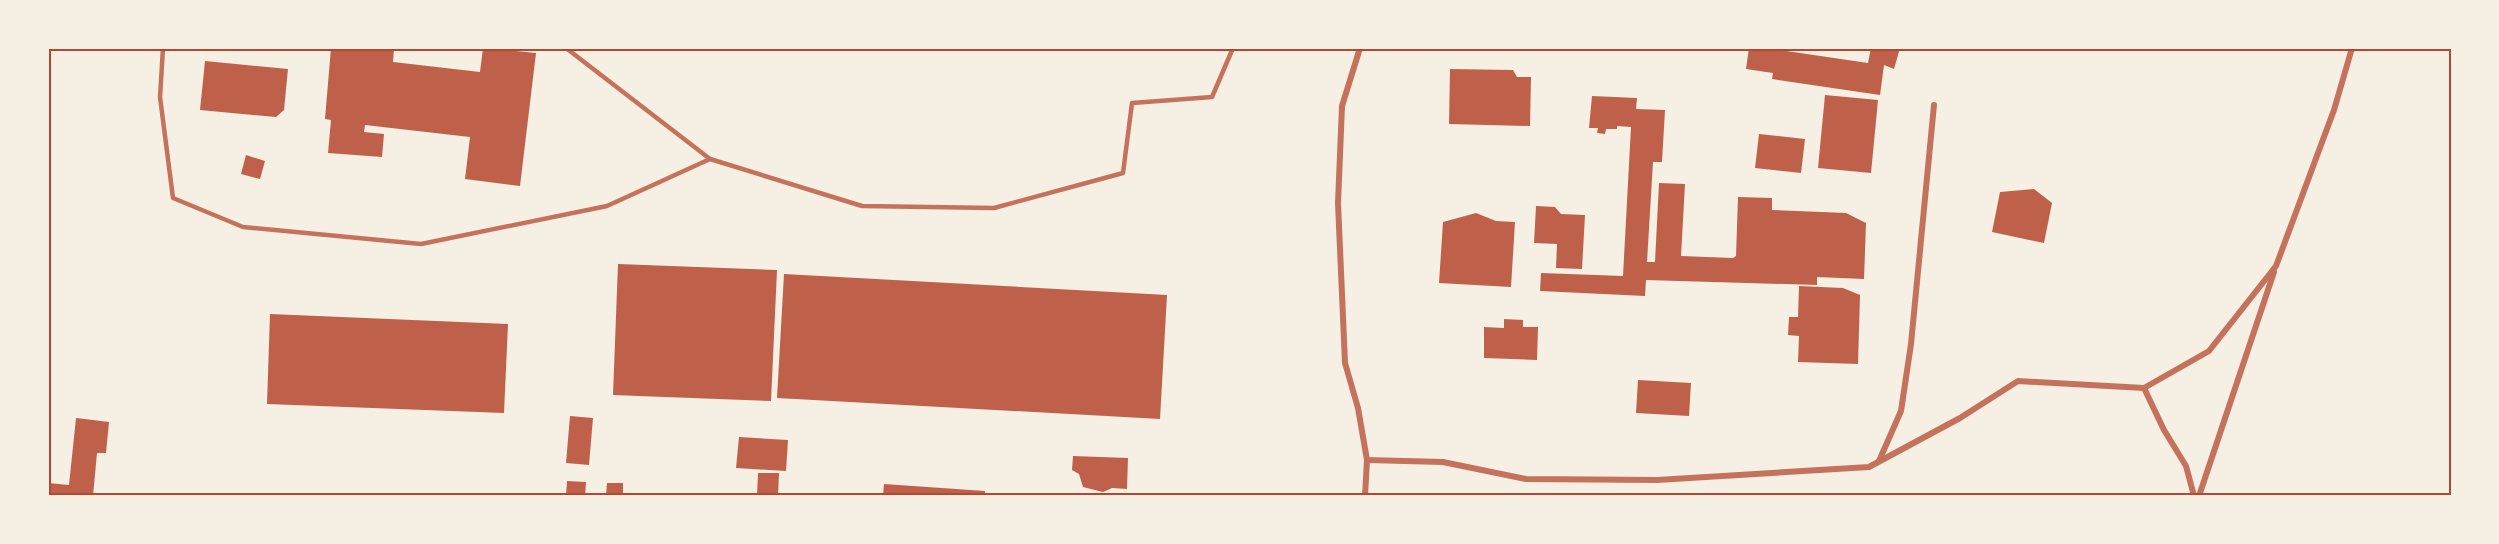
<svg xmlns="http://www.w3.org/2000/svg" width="2499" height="544" font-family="'Noto Sans',sans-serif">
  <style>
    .building { fill: #bf614a }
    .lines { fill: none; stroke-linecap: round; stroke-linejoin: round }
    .service { stroke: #c5725c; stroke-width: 4.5 }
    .minor { stroke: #c5725c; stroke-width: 6 }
    .neatline { fill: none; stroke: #b5482f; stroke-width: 2 }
  </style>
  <rect width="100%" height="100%" fill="#f6efe4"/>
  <g class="building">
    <polygon points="331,48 394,48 393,62 480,72 483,48 536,53 520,186 465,179 470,137 365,125 364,132 384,134 382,157 328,153 331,120 325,119"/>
    <polygon points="1465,48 1668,48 1668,50 1465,51"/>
    <polygon points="1749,48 1766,48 1868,63 1871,48 1900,48 1894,69 1884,65 1880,95 1772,79 1773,73 1746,69"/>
    <polygon points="205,61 288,69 284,110 276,117 200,110"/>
    <polygon points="1450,69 1513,70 1517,77 1531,77 1530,126 1449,124"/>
    <polygon points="1825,95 1878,100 1871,173 1818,168"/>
    <polygon points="1592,96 1637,98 1636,109 1665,110 1662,162 1653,162 1647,262 1655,262 1659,183 1685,184 1681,256 1733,258 1736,256 1738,197 1772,198 1772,210 1846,213 1866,223 1864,279 1817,277 1817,285 1646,280 1645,296 1540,291 1541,273 1623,276 1631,127 1617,126 1617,129 1606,129 1605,134 1597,133 1598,128 1589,128"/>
    <polygon points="1759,134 1805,139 1801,173 1755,168"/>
    <polygon points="246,155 265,161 260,179 241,174"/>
    <polygon points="2034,189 2052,203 2044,243 1992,232 2000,192"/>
    <polygon points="1536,206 1555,207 1561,214 1585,215 1582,269 1556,268 1557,244 1534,243"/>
    <polygon points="1476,213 1496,221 1515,222 1511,287 1439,283 1443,222"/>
    <polygon points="618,264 777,270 771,401 613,395"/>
    <polygon points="784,274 1167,295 1160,419 777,398"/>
    <polygon points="1799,286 1843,288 1860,295 1858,364 1798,362 1799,336 1788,335 1789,317 1798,317"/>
    <polygon points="270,314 508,324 504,413 267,404"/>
    <polygon points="1504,319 1523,320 1523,327 1538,327 1537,360 1484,358 1484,327 1504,328"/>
    <polygon points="1638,380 1691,383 1689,416 1636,413"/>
    <polygon points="570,416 593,418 589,465 566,463"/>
    <polygon points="76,418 109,422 106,453 97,453 93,496 48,496 48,483 69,485"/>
    <polygon points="739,437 788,440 786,471 736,468"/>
    <polygon points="1073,456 1128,458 1127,489 1112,488 1103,492 1083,487 1079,474 1072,470"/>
    <polygon points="758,473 779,473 778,496 757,496"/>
    <polygon points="567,481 586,482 585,496 566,496"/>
    <polygon points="607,483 623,483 623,494 649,496 606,496"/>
    <polygon points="884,484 985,491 985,496 883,496"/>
  </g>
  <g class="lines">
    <g class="service">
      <polyline points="163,48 160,97 173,198 243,227 421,244 607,206 710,159"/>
      <polyline points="566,48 710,159 862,206 994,208 1123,173 1132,103 1212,97 1233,48"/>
    </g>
    <g class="minor">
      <polyline points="1360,48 1342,106 1338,203 1345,363 1358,408 1367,460 1365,496"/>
      <polyline points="2144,388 2164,430 2186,466 2194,496"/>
      <polyline points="1367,460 1443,462 1526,479 1657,480 1869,467 1960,418 2018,381 2144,388 2209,351 2276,266 2334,110 2352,48"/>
      <polyline points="1879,461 1901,411 1911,344 1934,105"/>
      <polyline points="2199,496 2274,272"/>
    </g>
  </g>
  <rect width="2499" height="544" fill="none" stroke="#f6efe4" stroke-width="99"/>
  <rect x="50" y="50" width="2400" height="444" class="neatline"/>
</svg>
